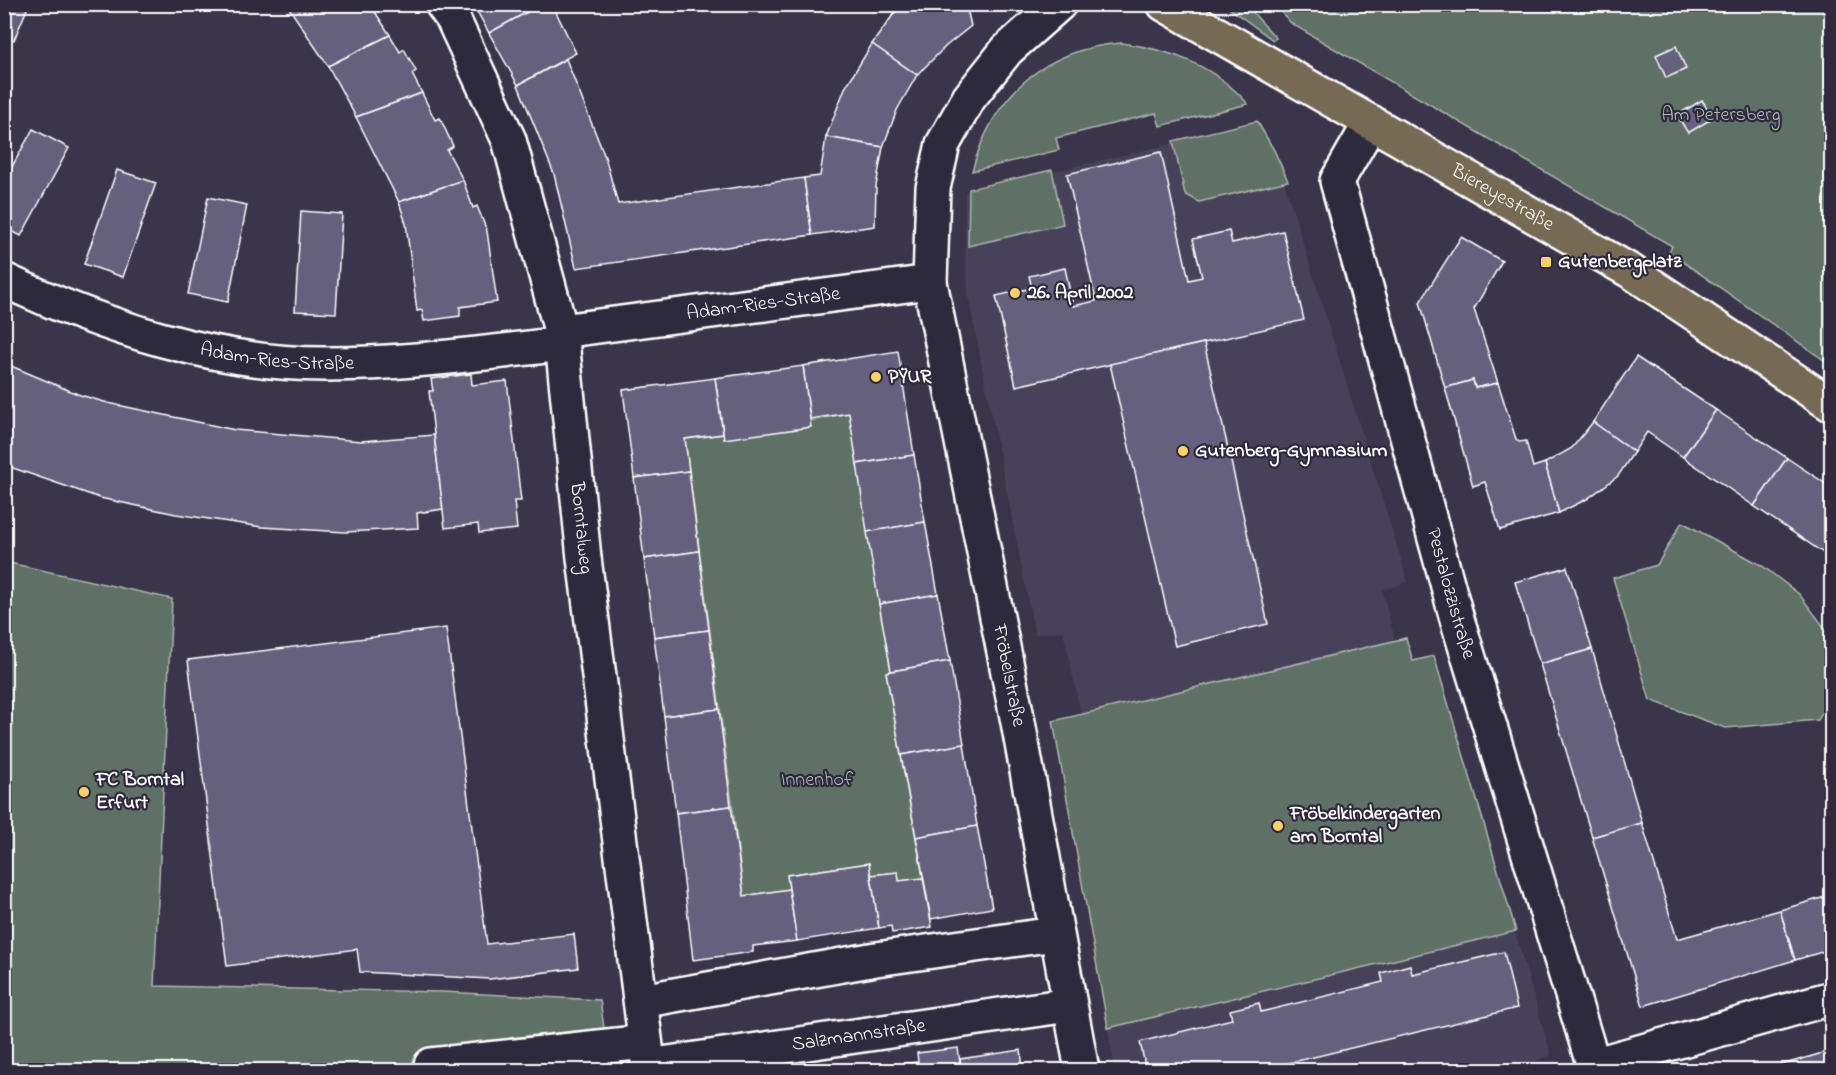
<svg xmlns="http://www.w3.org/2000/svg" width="1836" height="1075" font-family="'Indie Flower',sans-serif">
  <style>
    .built { fill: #47425a }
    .green { fill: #5e6f66; stroke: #aeb7b2; stroke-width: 1.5 }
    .building { fill: #65607e; stroke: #fff; stroke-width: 1.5 }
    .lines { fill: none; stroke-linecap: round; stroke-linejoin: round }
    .minor-casing { stroke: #fff; stroke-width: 38 }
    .major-casing { stroke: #fff; stroke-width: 38 }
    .minor { stroke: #2f2a3d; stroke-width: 33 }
    .major { stroke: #766a54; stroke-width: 33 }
    .poi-dot { fill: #ffd166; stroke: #2f2a3d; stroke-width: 2 }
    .labels { text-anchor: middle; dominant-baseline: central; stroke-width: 4.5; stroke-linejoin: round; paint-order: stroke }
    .park-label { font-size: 20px; fill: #aeb7b2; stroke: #2f2a3d }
    .street-label { font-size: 20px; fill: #fff; stroke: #2f2a3d }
    .poi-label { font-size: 20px; font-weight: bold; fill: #fff; stroke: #2f2a3d; text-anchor: start }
  </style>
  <rect width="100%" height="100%" fill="#3a354a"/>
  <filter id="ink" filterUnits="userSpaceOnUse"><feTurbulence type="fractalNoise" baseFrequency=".0167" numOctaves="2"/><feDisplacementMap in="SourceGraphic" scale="12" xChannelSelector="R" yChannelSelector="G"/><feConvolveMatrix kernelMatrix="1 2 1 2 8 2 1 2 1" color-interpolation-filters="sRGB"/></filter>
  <g filter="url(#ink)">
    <polygon class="built" points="1253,125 1283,178 1408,582 1382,590 1395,640 1406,638 1413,661 1434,656 1551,1055 1513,1070 1115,1070 1053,721 1081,714 1063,631 1035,635 969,300 965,249 965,192"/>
    <g class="green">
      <polygon points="1225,5 1246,5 1276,38 1273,40"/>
      <polygon points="1274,5 1831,5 1831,365 1669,252 1672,246 1292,24"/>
      <path d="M1122 43C1172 50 1215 66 1248 104L1160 126 1156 113 1056 138 1059 150 972 171C993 95 1043 49 1122 43Z"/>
      <polygon points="1257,121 1274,150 1288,181 1199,202 1185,194 1173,141"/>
      <polygon points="1052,170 1063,224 968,246 969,189"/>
      <polygon points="849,413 891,671 886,672 923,878 899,881 898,872 871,875 869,863 787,875 789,889 744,896 685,439 723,434 724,439"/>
      <polygon points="1682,522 1761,565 1799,594 1831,636 1831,697 1818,720 1725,728 1650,700 1613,578 1657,565"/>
      <polygon points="5,562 172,599 154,986 442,992 600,1000 610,1070 5,1070"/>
      <polygon points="1406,638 1413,661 1434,656 1516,931 1108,1028 1053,721"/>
    </g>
    <g class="building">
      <polygon points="4,4 29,4 14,40 10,38 4,60"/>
      <polygon points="294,4 370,4 390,35 328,66 289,8"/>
      <polygon points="473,4 542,4 489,33"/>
      <polygon points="542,4 552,4 576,53 518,85 489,33"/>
      <polygon points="897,4 966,4 971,26 946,46 917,75 872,44 898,8"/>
      <polygon points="390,35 400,52 404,49 416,71 412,74 422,93 356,117 328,66"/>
      <polygon points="872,44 917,75 897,110 883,147 826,137 845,88"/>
      <polygon points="1676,46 1686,69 1666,78 1656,55"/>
      <polygon points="566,59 605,157 618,204 804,178 812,235 576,268 554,174 518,85"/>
      <polygon points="422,93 435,120 440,118 453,146 447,150 463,180 399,202 356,117"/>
      <polygon points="1702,100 1713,118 1688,133 1677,115"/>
      <polygon points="33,129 69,148 21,236 4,227 4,181"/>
      <polygon points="826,137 883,147 876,186 875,226 812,235 804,178 820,176"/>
      <polygon points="1161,152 1189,280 1202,277 1193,239 1229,231 1232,243 1283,231 1304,320 1016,386 996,296 1032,288 1029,276 1065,268 1073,306 1096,301 1067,174"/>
      <polygon points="117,170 156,183 123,277 84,264"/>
      <polygon points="463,180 473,208 477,206 487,231 497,302 460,307 460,316 424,321 422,310 417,311 406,224 399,202"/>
      <polygon points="208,197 247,205 228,302 188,294"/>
      <polygon points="301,211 342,214 336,313 295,311"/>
      <polygon points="1461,237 1502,261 1474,309 1498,383 1475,388 1473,380 1445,388 1420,302"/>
      <polygon points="1204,343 1268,624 1175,646 1110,364"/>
      <polygon points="898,351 914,455 857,464 849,413 810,419 803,366"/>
      <polygon points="1636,357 1716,410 1683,457 1647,432 1634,452 1593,422"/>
      <polygon points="4,363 80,395 108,403 235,430 361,441 434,435 443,509 417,513 418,528 345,532 262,527 176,514 100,498 4,465"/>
      <polygon points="803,366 811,427 724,439 715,378"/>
      <polygon points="471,374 472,385 507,381 521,501 514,501 517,529 479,533 478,524 445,528 429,391 433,391 431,379"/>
      <polygon points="715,378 723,434 685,439 689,471 634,478 623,390"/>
      <polygon points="1473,380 1475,388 1498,383 1516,439 1519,442 1526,441 1533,467 1545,463 1559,513 1500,530 1485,482 1473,486 1445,388"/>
      <polygon points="1716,410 1787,458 1754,506 1683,457"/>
      <polygon points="1593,422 1634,452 1618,476 1587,499 1559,513 1545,463 1572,448"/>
      <polygon points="914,455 925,522 867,532 857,464"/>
      <polygon points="1787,458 1832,488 1832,544 1825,554 1754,506"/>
      <polygon points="689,471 699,551 644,559 634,478"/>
      <polygon points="925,522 938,594 879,604 867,532"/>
      <polygon points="1832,544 1832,558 1825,554"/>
      <polygon points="699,551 709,630 654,637 644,559"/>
      <polygon points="1567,567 1592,649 1540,664 1515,582"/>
      <polygon points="938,594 950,661 891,671 879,604"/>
      <polygon points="446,628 487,944 574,934 578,968 490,979 360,972 357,949 227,966 188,660"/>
      <polygon points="709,630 719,709 664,716 654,637"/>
      <polygon points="1592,649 1642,823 1592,837 1540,664"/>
      <polygon points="950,661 964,744 901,755 886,672"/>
      <polygon points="719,709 731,806 676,813 664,716"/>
      <polygon points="964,744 977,826 916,837 901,755"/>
      <polygon points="731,806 744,896 789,889 797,941 753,946 753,952 693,960 676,813"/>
      <polygon points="1642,823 1677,939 1780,910 1795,960 1643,1006 1592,837"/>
      <polygon points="977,826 992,908 931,919 916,837"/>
      <polygon points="869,863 879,928 797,941 787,875"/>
      <polygon points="898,872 899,881 923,878 932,927 892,933 891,926 879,928 871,875"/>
      <polygon points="1832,895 1832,949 1795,960 1780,910"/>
      <polygon points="1504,952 1517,1008 1260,1070 1146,1070 1140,1042 1232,1019 1230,1010 1259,1003 1261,1012 1383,982 1381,973 1410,965 1412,974"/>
      <polygon points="958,1048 961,1070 900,1070 899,1064 918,1062 917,1053"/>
      <polygon points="1021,1050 1023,1070 961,1070 960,1059"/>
      <polygon points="1832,1050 1832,1068 1826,1052"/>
      <polygon points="1826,1052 1832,1070 1762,1070 1785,1064"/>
      <polygon points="899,1064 900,1070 869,1070"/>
    </g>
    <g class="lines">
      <defs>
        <g id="minor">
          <path id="s1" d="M442 4 453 19 509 140 561 331 584 558 649 1070"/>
          <path id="s2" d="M1059 4 1007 50 969 98 943 144 933 188 930 282 1018 722 1082 1070"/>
          <path id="s3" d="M1371 122 1337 181 1457 619 1595 1070"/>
          <path id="s4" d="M4 280C102 326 219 365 327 364 406 364 484 353 563 344"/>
          <path id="s5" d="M561 331 930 282"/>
          <polyline points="641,1001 876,959 1055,934"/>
          <polyline points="431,1065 645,1042"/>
          <polyline points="1593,1065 1832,998"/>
          <path id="s6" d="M648 1066 1069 1005"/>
        </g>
        <g id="major">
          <path id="s7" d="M1164 4 1632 272 1832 405"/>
        </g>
      </defs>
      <use href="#minor" class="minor-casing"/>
      <use href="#major" class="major-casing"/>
      <use href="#minor" class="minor"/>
      <use href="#major" class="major"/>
    </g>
  </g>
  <g class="poi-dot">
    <rect x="1540" y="256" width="12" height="12" rx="3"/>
    <circle cx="1015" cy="293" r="6"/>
    <circle cx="876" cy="377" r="6"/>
    <circle cx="1183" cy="451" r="6"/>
    <circle cx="84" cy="792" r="6"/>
    <circle cx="1278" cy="826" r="6"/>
  </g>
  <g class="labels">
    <g class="park-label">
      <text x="1721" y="115">Am Petersberg</text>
      <text x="817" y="780">Innenhof</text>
    </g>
    <g class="street-label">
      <text stroke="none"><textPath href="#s7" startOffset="390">Biereyestraße</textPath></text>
      <text stroke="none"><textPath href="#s5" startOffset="204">Adam-Ries-Straße</textPath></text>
      <text stroke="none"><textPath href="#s4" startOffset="286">Adam-Ries-Straße</textPath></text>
      <text stroke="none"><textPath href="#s1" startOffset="548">Borntalweg</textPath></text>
      <text stroke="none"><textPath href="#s3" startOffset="496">Pestalozzistraße</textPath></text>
      <text stroke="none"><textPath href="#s2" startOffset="724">Fröbelstraße</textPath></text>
      <text stroke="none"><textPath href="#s6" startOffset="213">Salzmannstraße</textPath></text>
    </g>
    <g class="poi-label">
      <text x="1558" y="262">Gutenbergplatz</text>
      <text x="1027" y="293">26. April 2002</text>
      <text x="888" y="377">PŸUR</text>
      <text x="1195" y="451">Gutenberg-Gymnasium</text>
      <text x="96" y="780">FC Borntal<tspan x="96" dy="23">Erfurt</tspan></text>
      <text x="1290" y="814">Fröbelkindergarten<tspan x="1290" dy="23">am Borntal</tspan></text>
    </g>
  </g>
  <rect width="1836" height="1075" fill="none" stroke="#2f2a3d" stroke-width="24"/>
  <rect x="12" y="12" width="1812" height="1051" fill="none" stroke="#fff" stroke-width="2" filter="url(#ink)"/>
</svg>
